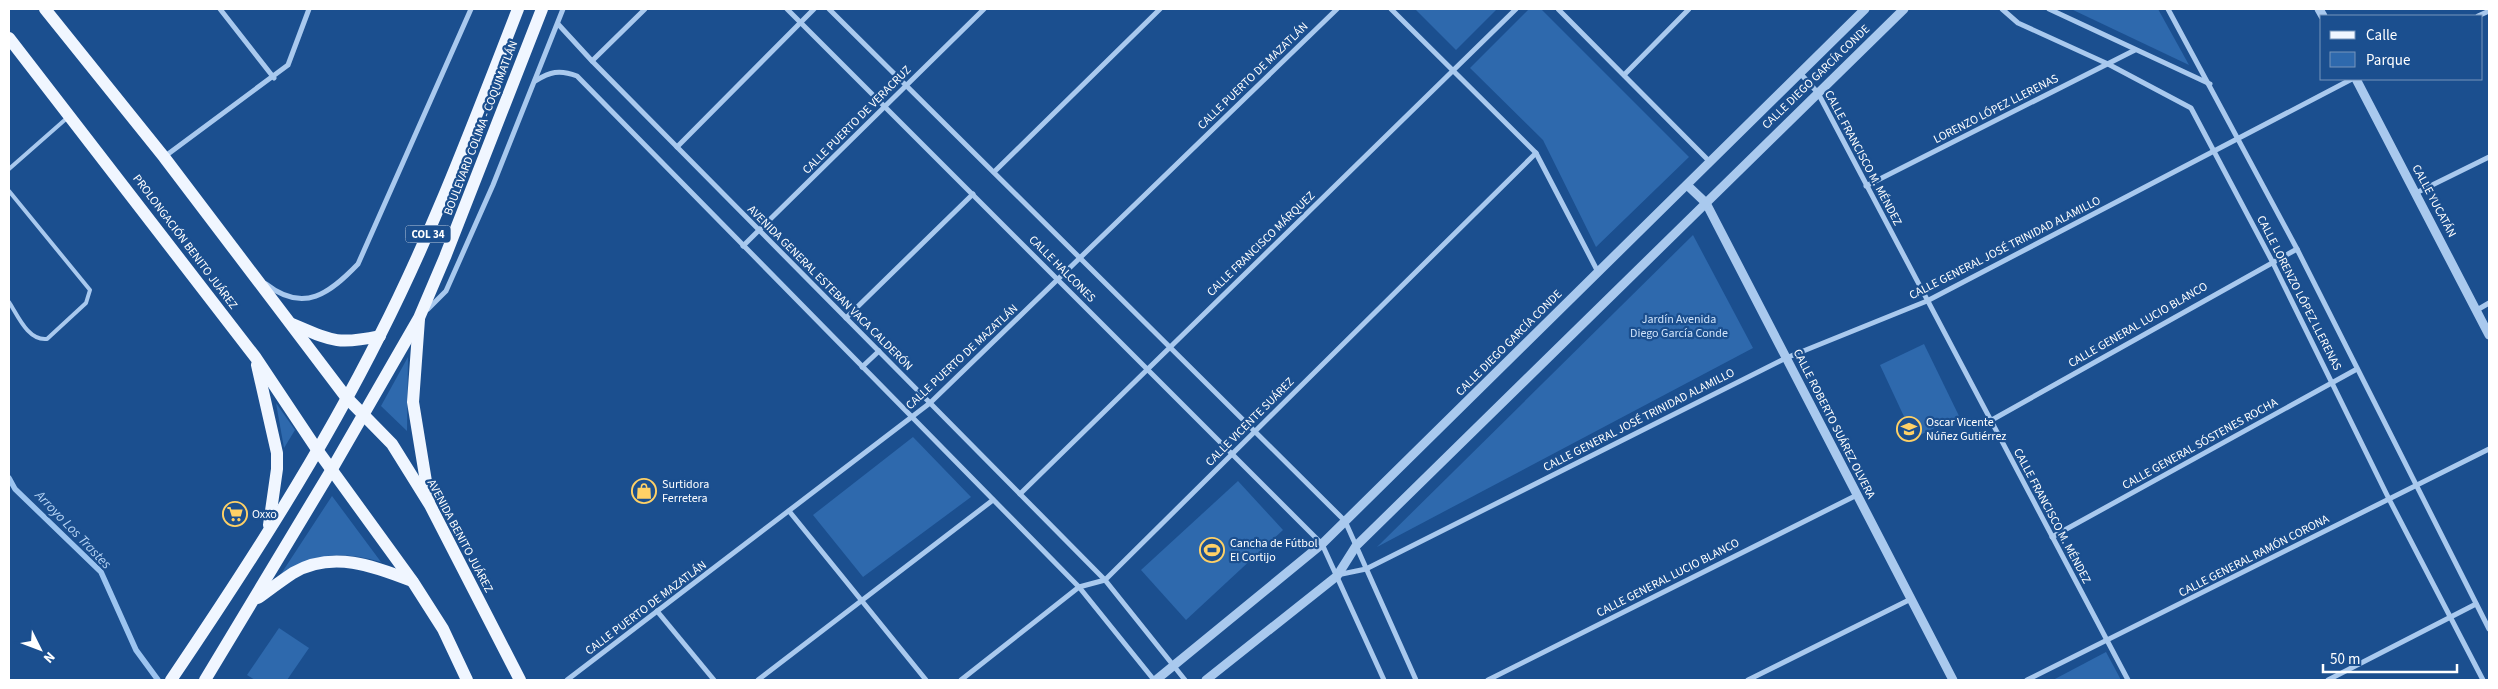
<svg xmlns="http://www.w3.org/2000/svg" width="2498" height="689" font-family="'Source Sans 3',sans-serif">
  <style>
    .green { fill: #2e69ad }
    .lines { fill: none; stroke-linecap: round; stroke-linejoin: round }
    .stream { stroke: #9cc4f0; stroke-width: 5.5 }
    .service { stroke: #a9c9ee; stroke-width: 4 }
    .minor { stroke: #a9c9ee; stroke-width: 5 }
    .tertiary { stroke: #a9c9ee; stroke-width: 9 }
    .primary { stroke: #f0f6ff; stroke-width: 12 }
    .labels { text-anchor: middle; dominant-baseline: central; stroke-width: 4.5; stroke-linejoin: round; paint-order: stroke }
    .shield { fill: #1b4f8f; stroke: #bbcadd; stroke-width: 1 }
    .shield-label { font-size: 11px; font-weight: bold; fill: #fff }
    .street-label { font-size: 12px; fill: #fff; stroke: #1b4f8f }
    .park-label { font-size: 12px; fill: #cfe3fa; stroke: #1b4f8f }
    .poi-label { font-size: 12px; fill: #fff; stroke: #1b4f8f; text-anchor: start }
    .water-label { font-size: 14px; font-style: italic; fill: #b5d3f5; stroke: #1b4f8f }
  </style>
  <rect width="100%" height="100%" fill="#1b4f8f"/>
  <g class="green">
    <polygon points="1415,9 1497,9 1456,50"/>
    <polygon points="1529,9 1541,9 1689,157 1596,247 1543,140 1470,68"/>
    <polygon points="2071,9 2158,9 2189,65"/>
    <polygon points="1693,235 1753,348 1377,547"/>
    <polygon points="1924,344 1959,416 1914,438 1880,365"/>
    <polygon points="408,357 407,431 381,406"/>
    <polygon points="276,403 295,430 284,448"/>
    <polygon points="913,437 971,497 863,577 813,515"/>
    <polygon points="1238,481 1283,530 1186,620 1141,570"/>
    <path d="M332 496 381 562C341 551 313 552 279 577Z"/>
    <polygon points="279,628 309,648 287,680 255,680 247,675"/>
    <polygon points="2106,652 2121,680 2053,680"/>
  </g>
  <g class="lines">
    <polyline class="stream" points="9,478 15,489 101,572 136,650 158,680"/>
    <g class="service">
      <polyline points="9,169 67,118"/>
      <path d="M9 191 90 290 86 303 47 339C28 341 18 316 9 302"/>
    </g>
    <g class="minor">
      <polyline points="220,9 274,78"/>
      <polyline points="787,9 1322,544 1384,680"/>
      <polyline points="829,9 1345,521 1416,680"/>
      <polyline points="1391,9 1536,153 1598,272"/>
      <polyline points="1558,9 1710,162"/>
      <polyline points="2002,9 2018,23 2108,64 2191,108 2272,261 2389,499 2483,680"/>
      <polyline points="2049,9 2210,84"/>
      <polyline points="2168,9 2297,249 2489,629"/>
      <polyline points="2478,16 2489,11"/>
      <polyline points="558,24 592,61 1105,580 1185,680"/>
      <polyline points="592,61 645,9"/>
      <polyline points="1800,73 1818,93 2128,680"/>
      <polyline points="1624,75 1689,9"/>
      <path d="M535 81C550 72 559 69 577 76L1079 587 1154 680"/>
      <polyline points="677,147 814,9"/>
      <polyline points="164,157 288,65 309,9"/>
      <polyline points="994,172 1160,9"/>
      <polyline points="1866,186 2135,50"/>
      <polyline points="2416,193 2489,157"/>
      <polyline points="743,246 984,9"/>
      <path d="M266 284C304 314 330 293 358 264L471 9"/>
      <polyline points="428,309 446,291 493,185 563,9"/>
      <polyline points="2477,310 2489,303"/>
      <polyline points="846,318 973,194"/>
      <polyline points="862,367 879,351"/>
      <polyline points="1990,421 2297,249"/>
      <polyline points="1020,494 1516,9"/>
      <polyline points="789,511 926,680"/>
      <polyline points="2052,537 2357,369"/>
      <polyline points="1337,575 1366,569 1786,358 1927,301 2352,79"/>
      <polyline points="657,611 714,680"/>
      <polyline points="567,680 930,403 1337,9"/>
      <polyline points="758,680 993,500"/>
      <polyline points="961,680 1079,587 1105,580 1536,153"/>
      <polyline points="1488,680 1857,495"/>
      <polyline points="1748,680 1911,599"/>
      <polyline points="2027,680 2489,449"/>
      <polyline points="2328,680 2476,604"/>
    </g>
    <g class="tertiary">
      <polyline points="2319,9 2323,16"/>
      <polyline points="2356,79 2489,335"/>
      <polyline points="1687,185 1706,203 1953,680"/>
      <polyline points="1156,680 1322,544 1865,9"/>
      <polyline points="1206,680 1337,576 1356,546 1904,9"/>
    </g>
    <g class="primary">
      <polyline points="45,9 164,157 346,397 392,444 430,505 520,680"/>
      <polyline points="9,38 256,358 318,451 413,582 443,629 467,680"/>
      <polyline points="419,319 413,402 429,500"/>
      <path d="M292 324C332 341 337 345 380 336"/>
      <polyline points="257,365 277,453 277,469 269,525"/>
      <path d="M258 598C269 590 281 581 293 573 332 550 374 566 412 581"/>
      <path d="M171 680C246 569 320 455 380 335 434 229 475 119 518 9"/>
      <polyline points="205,680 332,469 419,318 445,257 542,9"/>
    </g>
  </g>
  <defs>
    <symbol id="school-ring" viewBox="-11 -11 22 22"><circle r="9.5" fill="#1b4f8f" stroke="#ffd166" stroke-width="1.5"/><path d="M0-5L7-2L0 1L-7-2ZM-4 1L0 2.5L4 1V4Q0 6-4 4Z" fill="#ffd166"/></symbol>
    <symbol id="shop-ring" viewBox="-11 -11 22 22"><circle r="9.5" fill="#1b4f8f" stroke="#ffd166" stroke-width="1.5"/><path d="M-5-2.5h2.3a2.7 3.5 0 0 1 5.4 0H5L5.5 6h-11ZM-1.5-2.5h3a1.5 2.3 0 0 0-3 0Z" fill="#ffd166"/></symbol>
    <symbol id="supermarket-ring" viewBox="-11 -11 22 22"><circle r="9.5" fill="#1b4f8f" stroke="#ffd166" stroke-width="1.5"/><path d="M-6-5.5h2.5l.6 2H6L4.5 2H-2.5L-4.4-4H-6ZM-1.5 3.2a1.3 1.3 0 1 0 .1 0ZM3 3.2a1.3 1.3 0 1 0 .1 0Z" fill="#ffd166"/></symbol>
    <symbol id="stadium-ring" viewBox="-11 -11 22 22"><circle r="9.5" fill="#1b4f8f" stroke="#ffd166" stroke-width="1.5"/><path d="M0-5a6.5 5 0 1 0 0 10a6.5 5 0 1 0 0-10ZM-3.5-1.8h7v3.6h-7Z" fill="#ffd166"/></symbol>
  </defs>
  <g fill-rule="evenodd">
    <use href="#school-ring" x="1895" y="415" width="28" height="28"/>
    <use href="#shop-ring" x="630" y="477" width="28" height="28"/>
    <use href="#supermarket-ring" x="221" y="500" width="28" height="28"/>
    <use href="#stadium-ring" x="1198" y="536" width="28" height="28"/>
  </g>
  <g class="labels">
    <rect class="shield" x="405.5" y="225.5" width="45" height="17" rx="4"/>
    <g class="shield-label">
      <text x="428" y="234">COL 34</text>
    </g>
    <g class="street-label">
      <text transform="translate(1253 76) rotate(-44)">CALLE PUERTO DE MAZATLÁN</text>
      <text transform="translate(1816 77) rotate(-44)">CALLE DIEGO GARCÍA CONDE</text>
      <text transform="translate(1996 109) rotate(-27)">LORENZO LÓPEZ LLERENAS</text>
      <text transform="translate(857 120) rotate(-45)">CALLE PUERTO DE VERACRUZ</text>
      <text transform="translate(481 128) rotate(-69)">BOULEVARD COLIMA - COQUIMATLÁN</text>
      <text transform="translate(1863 158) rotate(62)">CALLE FRANCISCO M. MÉNDEZ</text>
      <text transform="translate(2434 201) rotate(62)">CALLE YUCATÁN</text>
      <text transform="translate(185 242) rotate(53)">PROLONGACIÓN BENITO JUÁREZ</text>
      <text transform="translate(1261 244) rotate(-44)">CALLE FRANCISCO MÁRQUEZ</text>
      <text transform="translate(2005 248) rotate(-27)">CALLE GENERAL JOSÉ TRINIDAD ALAMILLO</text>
      <text transform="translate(1062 269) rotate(45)">CALLE HALCONES</text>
      <text transform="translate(830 288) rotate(45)">AVENIDA GENERAL ESTEBAN VACA CALDERÓN</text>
      <text transform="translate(2299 293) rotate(63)">CALLE LORENZO LÓPEZ LLERENAS</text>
      <text transform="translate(2138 325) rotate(-30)">CALLE GENERAL LUCIO BLANCO</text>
      <text transform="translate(1509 343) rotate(-45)">CALLE DIEGO GARCÍA CONDE</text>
      <text transform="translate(962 357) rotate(-43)">CALLE PUERTO DE MAZATLÁN</text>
      <text transform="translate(1639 420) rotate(-27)">CALLE GENERAL JOSÉ TRINIDAD ALAMILLO</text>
      <text transform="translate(1250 422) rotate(-45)">CALLE VICENTE SUÁREZ</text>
      <text transform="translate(1834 424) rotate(63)">CALLE ROBERTO SUÁREZ OLVERA</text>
      <text transform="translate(2200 444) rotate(-29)">CALLE GENERAL SÓSTENES ROCHA</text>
      <text transform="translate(2052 516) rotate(62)">CALLE FRANCISCO M. MÉNDEZ</text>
      <text transform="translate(460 536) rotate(62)">AVENIDA BENITO JUÁREZ</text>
      <text transform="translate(2254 556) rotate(-27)">CALLE GENERAL RAMÓN CORONA</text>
      <text transform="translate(1668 578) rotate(-27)">CALLE GENERAL LUCIO BLANCO</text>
      <text transform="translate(646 608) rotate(-37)">CALLE PUERTO DE MAZATLÁN</text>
    </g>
    <g class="park-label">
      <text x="1679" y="319">Jardín Avenida<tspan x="1679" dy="14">Diego García Conde</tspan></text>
    </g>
    <g class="poi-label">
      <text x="1926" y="422">Oscar Vicente<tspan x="1926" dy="14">Núñez Gutiérrez</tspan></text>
      <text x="662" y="484">Surtidora<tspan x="662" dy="14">Ferretera</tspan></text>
      <text x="252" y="514">Oxxo</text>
      <text x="1230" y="543">Cancha de Fútbol<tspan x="1230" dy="14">El Cortijo</tspan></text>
    </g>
    <g class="water-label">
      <text transform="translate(73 530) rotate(46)">Arroyo Los Trastes</text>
    </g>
  </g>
  <rect width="2498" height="689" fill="none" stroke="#ffffff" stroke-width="20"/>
  <rect x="2320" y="15" width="162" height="65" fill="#1b4f8f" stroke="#7695bc"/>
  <rect x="2330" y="31" width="25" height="8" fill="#f0f6ff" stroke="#7695bc"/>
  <text x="2366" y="40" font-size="15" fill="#ffffff">Calle</text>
  <rect x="2330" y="52" width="25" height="15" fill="#2e69ad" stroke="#7695bc"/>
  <text x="2366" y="65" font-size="15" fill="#ffffff">Parque</text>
  <g transform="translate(40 649) rotate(132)" stroke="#1b4f8f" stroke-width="4" paint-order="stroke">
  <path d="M0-4L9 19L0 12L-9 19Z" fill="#ffffff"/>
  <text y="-8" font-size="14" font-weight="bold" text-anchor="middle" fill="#ffffff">N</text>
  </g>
  <path d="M2323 664v8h134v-8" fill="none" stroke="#ffffff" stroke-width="2.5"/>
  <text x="2330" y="664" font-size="15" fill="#ffffff" stroke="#1b4f8f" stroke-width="4" paint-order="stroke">50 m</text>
</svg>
